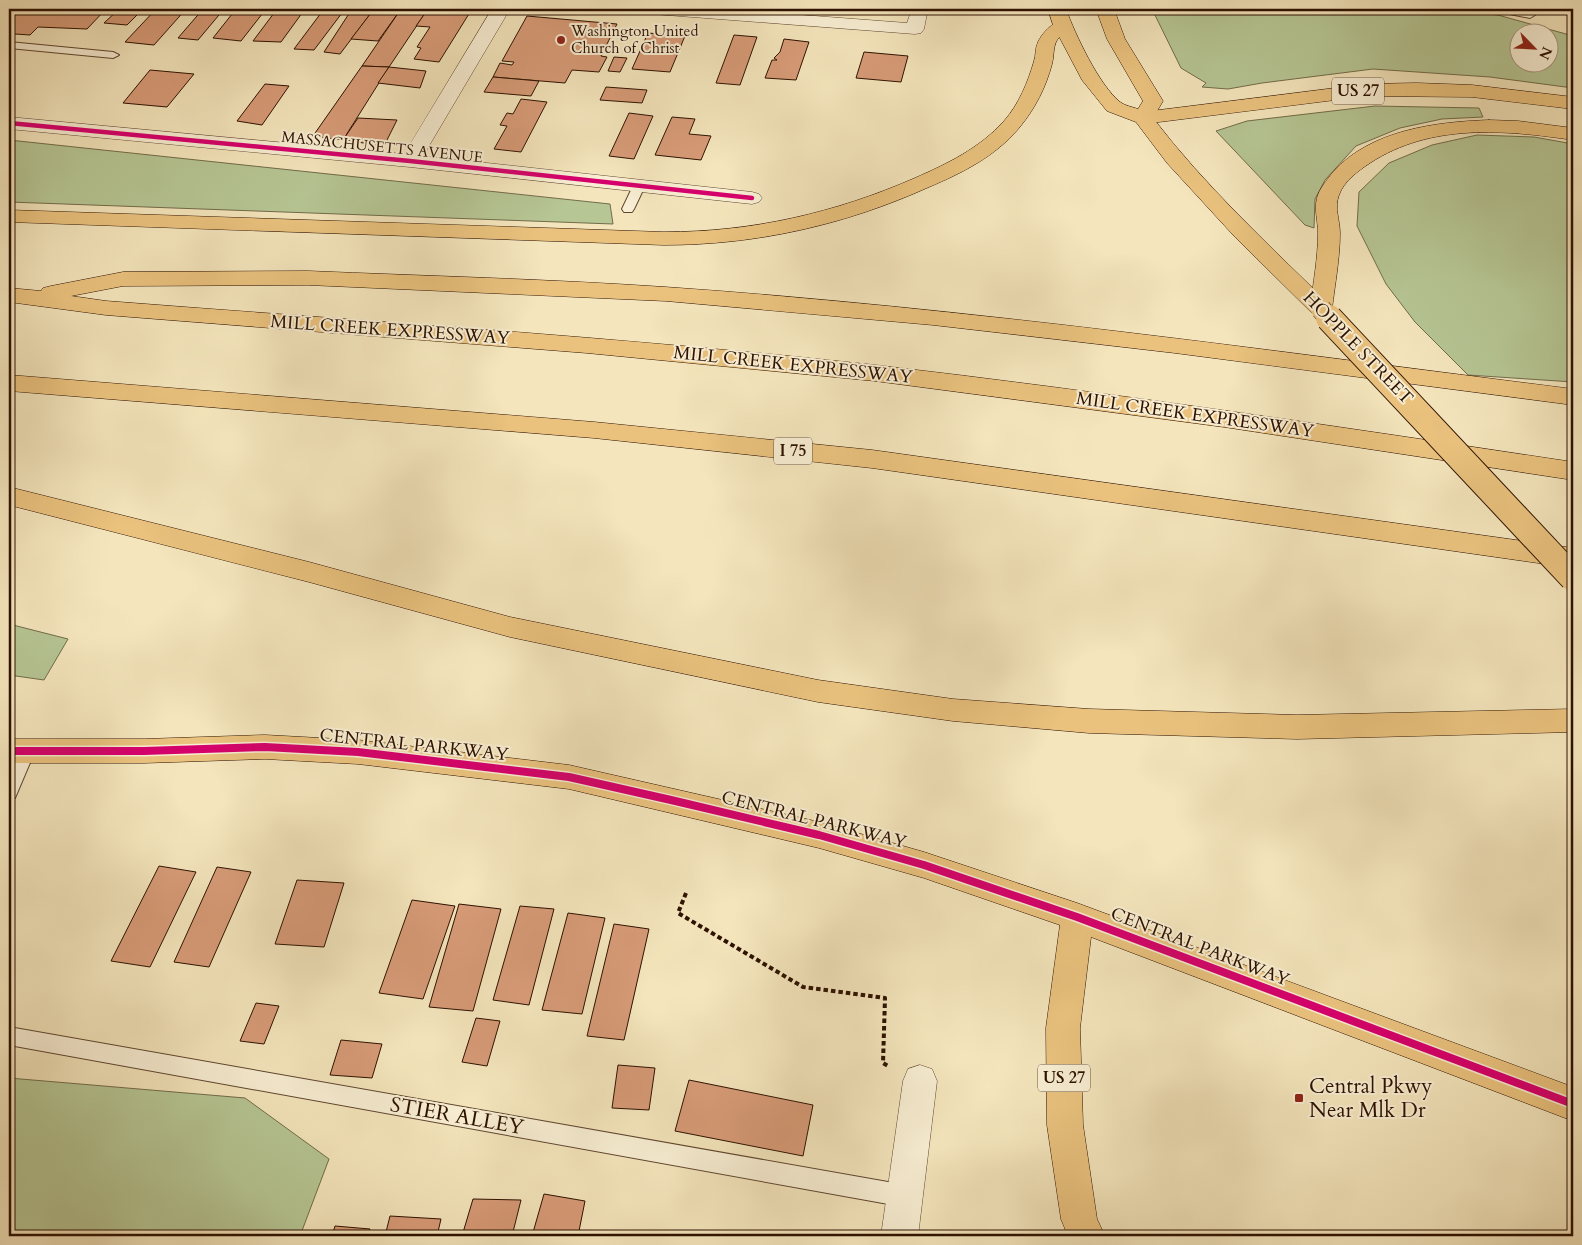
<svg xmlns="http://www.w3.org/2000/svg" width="1582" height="1245" font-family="Cardo,serif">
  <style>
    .green { fill: #b6c694; stroke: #726c4a; fill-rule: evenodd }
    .building { fill: #d79b77; stroke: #2d1100 }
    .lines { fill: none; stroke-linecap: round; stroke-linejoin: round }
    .lane-casing { stroke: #5f462f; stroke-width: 2 }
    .street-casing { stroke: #5f462f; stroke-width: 1 }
    .primary-casing { stroke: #2d1100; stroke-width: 1 }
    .highway-casing { stroke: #2d1100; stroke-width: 1 }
    .path { stroke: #2d1100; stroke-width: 4; stroke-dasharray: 4.5 3; stroke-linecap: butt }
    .lane { fill: #f8eed3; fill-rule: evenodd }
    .street { fill: #f8eed3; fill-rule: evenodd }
    .primary { fill: #eac27e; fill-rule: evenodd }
    .highway { fill: #eac27e; fill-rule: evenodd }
    .primary-bridge-far1-casing { stroke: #2d1100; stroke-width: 21; stroke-linecap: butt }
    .primary-bridge-casing { stroke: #2d1100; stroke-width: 28; stroke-linecap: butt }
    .primary-bridge-far1 { stroke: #eac27e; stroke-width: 20 }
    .primary-bridge { stroke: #eac27e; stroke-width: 26 }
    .cycleway-far1-casing { stroke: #f8eed3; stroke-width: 7 }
    .cycleway-casing { stroke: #f8eed3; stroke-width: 11 }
    .cycleway-far1 { stroke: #d6006c; stroke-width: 4.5 }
    .cycleway { stroke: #d6006c; stroke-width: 8 }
    .poi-dot { fill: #8f2418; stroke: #f8eed3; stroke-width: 2 }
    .labels { text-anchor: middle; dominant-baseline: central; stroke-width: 4; stroke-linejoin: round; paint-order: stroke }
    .far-poi-label { font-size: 15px; fill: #2d1100; stroke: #f8eed3; text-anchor: start }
    .far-street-label { font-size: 15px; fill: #2d1100; stroke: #f8eed3 }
    .shield { fill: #f8eed3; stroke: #6a533f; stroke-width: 1 }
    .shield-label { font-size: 16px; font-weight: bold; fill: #2d1100 }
    .street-label { font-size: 18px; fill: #2d1100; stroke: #f8eed3 }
    .near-poi-label { font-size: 21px; fill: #2d1100; stroke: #f8eed3; text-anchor: start }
    .near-street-label { font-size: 21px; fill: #2d1100; stroke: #f8eed3 }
  </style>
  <rect width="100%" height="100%" fill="#f4e5bc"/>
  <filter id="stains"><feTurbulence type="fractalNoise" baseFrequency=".004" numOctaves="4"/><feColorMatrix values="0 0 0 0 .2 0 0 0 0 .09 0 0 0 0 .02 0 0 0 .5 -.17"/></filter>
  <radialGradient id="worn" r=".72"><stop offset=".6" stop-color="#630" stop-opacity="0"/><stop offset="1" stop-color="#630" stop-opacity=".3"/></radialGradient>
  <g class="green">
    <path d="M1152 9H1433L1498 15 1573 36V88L1490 77 1373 69 1262 83 1228 89 1202 87 1206 83 1181 68ZM1520 32H1550V62H1520Z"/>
    <polygon points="1375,106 1479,108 1483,117 1442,119 1400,128 1356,146 1325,180 1315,199 1314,228 1305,225 1216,131 1247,121"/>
    <polygon points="1477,135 1534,137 1573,144 1573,382 1468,375 1415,322 1386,284 1357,226 1359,192 1389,163 1432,145"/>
    <polygon points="9,140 610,204 613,224 9,202"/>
    <polygon points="9,624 68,639 44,680 9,675"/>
    <polygon points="9,1078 245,1098 329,1159 300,1236 9,1236"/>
  </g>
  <g class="building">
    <polygon points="9,9 106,9 87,29 38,27 30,35 15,34 9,41"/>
    <polygon points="119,9 143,9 127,25 104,23"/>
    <polygon points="156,9 186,9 154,45 125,42"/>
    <polygon points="203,9 224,9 198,40 178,38"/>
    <polygon points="236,9 266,9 241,41 213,38"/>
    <polygon points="277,9 305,9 281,42 253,41"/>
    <polygon points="324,9 345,9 314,50 294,49"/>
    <polygon points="352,9 374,9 340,54 324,52"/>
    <polygon points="374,9 401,9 378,41 351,39"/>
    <polygon points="401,9 428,9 389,67 362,66"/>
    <polygon points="428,9 472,9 439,62 414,59 421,48 417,47 430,27 416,26"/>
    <polygon points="527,16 617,24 601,56 607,57 599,72 572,70 565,83 493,77 500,63 512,65 514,62 502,61"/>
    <polygon points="648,33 685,36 670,72 632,69"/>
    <polygon points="734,35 757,37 740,85 716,83"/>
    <polygon points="784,39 809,42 796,80 765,78 772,60 777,60 774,58 780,52"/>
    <polygon points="864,52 908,56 901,82 856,78"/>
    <polygon points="614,57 627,58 620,72 608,71"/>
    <polygon points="362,66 389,67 343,140 313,136"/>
    <polygon points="389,67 426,71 420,88 378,83"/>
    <polygon points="150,70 194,74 167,107 123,103"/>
    <polygon points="493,77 539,81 531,96 484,92"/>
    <polygon points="265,84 289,86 262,125 237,121"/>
    <polygon points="606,87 647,90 642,103 600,100"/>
    <polygon points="521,99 547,102 521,152 494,149 507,126 500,125 507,113 513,114"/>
    <polygon points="629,113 653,116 634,159 609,156"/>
    <polygon points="672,117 695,119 689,134 711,136 701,160 655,155"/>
    <polygon points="358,118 397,120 384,146 343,140"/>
    <polygon points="159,866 196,872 150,967 111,961"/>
    <polygon points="217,867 251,872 209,967 174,962"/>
    <polygon points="297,880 344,883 324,947 275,944"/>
    <polygon points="412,900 455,906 423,999 379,993"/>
    <polygon points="459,904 501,909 473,1011 429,1007"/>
    <polygon points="520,906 554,909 529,1005 493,1000"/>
    <polygon points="568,913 605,918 582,1014 542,1010"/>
    <polygon points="614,924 649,929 624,1040 587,1036"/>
    <polygon points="256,1003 279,1006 264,1044 240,1041"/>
    <polygon points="476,1018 500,1021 487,1066 462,1062"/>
    <polygon points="341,1040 382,1044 372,1078 330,1075"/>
    <polygon points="618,1065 655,1068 649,1110 612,1108"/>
    <polygon points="689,1080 813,1105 803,1156 675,1131"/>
    <polygon points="544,1194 585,1201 578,1236 532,1236"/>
    <polygon points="473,1199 521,1200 512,1236 462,1236"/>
    <polygon points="390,1216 441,1219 437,1236 385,1236"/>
    <polygon points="335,1226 370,1229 367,1236 332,1236"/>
  </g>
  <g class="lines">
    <defs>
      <g id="lane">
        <polygon points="1493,9 1523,11 1523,9 1533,9 1535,15 1530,18 1494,11"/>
        <polygon points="9,42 113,52 119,55 113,58 9,48"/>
        <polygon points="639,182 645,186 634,209 632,212 624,212 622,209 633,186"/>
        <polygon points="26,744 32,746 35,751 15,798 9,800 9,772 20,746"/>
        <polygon points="9,1027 905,1185 913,1188 916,1196 913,1204 905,1207 9,1045"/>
      </g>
      <g id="street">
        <polygon points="492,9 510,9 423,156 752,192 759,194 762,198 759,202 752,204 410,167 9,129 9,117 404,154"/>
        <polygon points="644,9 721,9 907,23 912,9 924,9 927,13 924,29 921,33 915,34 653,14 647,13"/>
        <polygon points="920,1065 932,1069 937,1081 918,1236 881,1236 903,1081 908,1069"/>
      </g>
      <g id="primary">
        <path d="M1048 9H1066C1075 34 1099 85 1120 102 1125 106 1133 107 1138 109L1143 101 1107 39 1096 9H1114L1125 39 1163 101 1153 118C1205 186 1268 244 1329 304L1332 309 1329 314 1321 316 1313 314 1235 237 1167 163 1136 122 1107 111 1082 80 1053 25Z"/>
        <polygon points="265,735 358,740 569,765 819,822 924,852 1077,903 1573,1087 1573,1121 1091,937 1080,1028 1083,1125 1097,1219 1105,1236 1068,1236 1061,1219 1047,1125 1046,1028 1060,925 924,878 819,848 569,789 358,764 265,759 144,763 9,763 9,739 144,739"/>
      </g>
      <g id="highway">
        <path d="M1062 20 1068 21 1071 25C1067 31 1059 36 1056 42 1053 48 1054 58 1052 64 1046 87 1035 109 1019 128 996 156 962 173 929 187 845 225 756 245 664 245L9 222V210L664 232C752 232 835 213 915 178 947 164 980 148 1004 121 1019 104 1028 82 1034 61 1036 55 1035 48 1038 42 1042 33 1053 22 1062 20Z"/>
        <polygon points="1417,83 1472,85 1573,97 1573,109 1472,97 1367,96 1143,124 1136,122 1133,118 1136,114 1143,112 1367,84"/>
        <path d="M1489 120 1518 121 1573 128V140C1505 130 1431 123 1370 163 1358 171 1344 181 1339 195 1334 208 1340 220 1340 233 1340 258 1335 284 1332 309L1329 314 1321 316 1313 314 1310 309C1313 284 1318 258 1318 233 1318 221 1314 210 1317 198 1319 189 1327 180 1333 172 1371 130 1435 122 1489 120Z"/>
        <path d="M308 271C427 276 546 279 665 287 969 308 1271 351 1573 389V405L1175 353 933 325 666 301 308 285 123 286 71 296 106 301C362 321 619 337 875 365 1108 392 1341 427 1573 462V480L1224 427 875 381 587 353 106 315 9 302V288L41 291 43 288 51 286 123 272Z"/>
        <polygon points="9,375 594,422 872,450 1573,548 1573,568 872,468 594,438 9,391"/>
        <polygon points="9,487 309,562 510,617 818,680 953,699 1089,709 1297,715 1573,709 1573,732 1297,739 1089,733 953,721 818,702 510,637 309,582 9,505"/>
      </g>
    </defs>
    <use href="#lane" class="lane-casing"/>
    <use href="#street" class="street-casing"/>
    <use href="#primary" class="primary-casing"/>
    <use href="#highway" class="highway-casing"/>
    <polyline class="path" points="686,893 678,913 803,987 885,998 883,1063 888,1066"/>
    <use href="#lane" class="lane"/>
    <use href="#street" class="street"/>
    <use href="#primary" class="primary"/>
    <use href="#highway" class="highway"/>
    <defs>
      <polyline id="primary-bridge-far1" points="1321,309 1330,319"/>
      <polyline id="primary-bridge" points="1329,318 1573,578"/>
    </defs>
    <use href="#primary-bridge-far1" class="primary-bridge-far1-casing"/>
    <use href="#primary-bridge" class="primary-bridge-casing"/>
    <use href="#primary-bridge-far1" class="primary-bridge-far1"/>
    <use href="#primary-bridge" class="primary-bridge"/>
    <defs>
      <polyline id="cycleway-far1" points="9,123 410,161 752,198"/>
      <polyline id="cycleway" points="9,751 144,751 265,747 358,752 569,777 671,800 819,835 924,865 1077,917 1573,1104"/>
    </defs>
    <use href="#cycleway-far1" class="cycleway-far1-casing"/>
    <use href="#cycleway" class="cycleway-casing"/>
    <use href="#cycleway-far1" class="cycleway-far1"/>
    <use href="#cycleway" class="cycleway"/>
  </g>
  <g class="poi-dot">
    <circle cx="561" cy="40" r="5"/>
    <rect x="1294" y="1093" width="10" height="10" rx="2.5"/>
  </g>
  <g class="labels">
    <g class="far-poi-label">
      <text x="571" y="31">Washington United<tspan x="571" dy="17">Church of Christ</tspan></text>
    </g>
    <g class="far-street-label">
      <text transform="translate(382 147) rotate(6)">MASSACHUSETTS AVENUE</text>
    </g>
    <g class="shield">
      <rect x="1332" y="77.5" width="52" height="27" rx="4"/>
      <rect x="774" y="437.5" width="38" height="27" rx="4"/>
      <rect x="1038" y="1064.5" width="52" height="27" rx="4"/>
    </g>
    <g class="shield-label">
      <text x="1358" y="91">US 27</text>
      <text x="793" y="451">I 75</text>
      <text x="1064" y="1078">US 27</text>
    </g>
    <g class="street-label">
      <text transform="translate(390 330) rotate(4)">MILL CREEK EXPRESSWAY</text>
      <text transform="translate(1358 348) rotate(46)">HOPPLE STREET</text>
      <text transform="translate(793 365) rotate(6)">MILL CREEK EXPRESSWAY</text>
      <text transform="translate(1195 415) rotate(8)">MILL CREEK EXPRESSWAY</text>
      <text transform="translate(414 745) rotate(6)">CENTRAL PARKWAY</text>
      <text transform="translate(814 820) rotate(14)">CENTRAL PARKWAY</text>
      <text transform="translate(1200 947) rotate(21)">CENTRAL PARKWAY</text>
    </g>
    <g class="near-poi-label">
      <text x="1309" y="1086">Central Pkwy<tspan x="1309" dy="24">Near Mlk Dr</tspan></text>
    </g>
    <g class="near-street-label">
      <text transform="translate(457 1116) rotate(10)">STIER ALLEY</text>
    </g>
  </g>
  <rect width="1582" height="1245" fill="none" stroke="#f4e5bc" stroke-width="30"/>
  <rect x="10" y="10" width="1562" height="1225" fill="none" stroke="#2d1100" stroke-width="2.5"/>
  <rect x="15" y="15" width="1552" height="1215" fill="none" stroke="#2d1100"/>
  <g transform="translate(1534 48) rotate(114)"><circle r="24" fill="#f8eed3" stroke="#a7967f"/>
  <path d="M0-4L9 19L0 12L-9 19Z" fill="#8f2418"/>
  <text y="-8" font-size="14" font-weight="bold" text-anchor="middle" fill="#2d1100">N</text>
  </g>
  <rect width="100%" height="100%" filter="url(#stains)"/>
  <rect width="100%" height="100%" fill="url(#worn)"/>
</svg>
